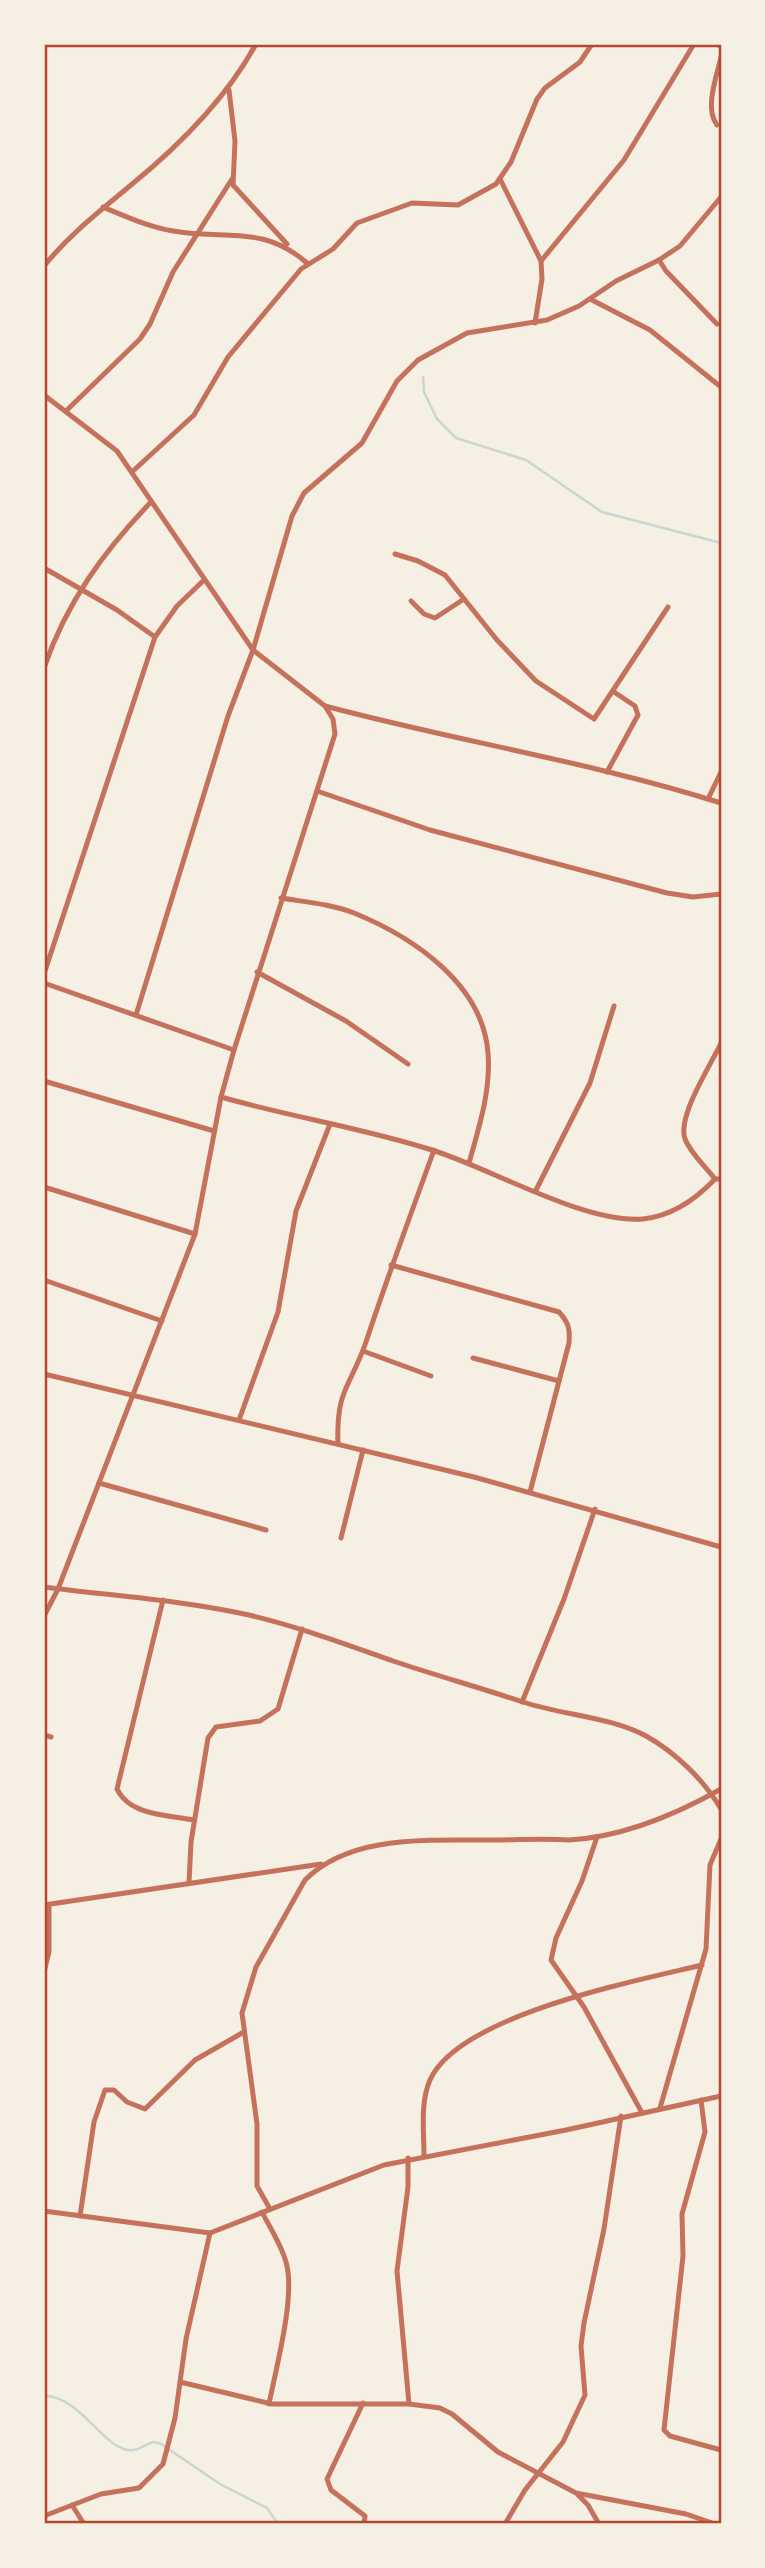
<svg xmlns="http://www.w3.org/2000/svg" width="765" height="2568" font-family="'PT Sans',sans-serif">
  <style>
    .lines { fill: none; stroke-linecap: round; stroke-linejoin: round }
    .stream { stroke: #c9d6d2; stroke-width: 2.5 }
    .minor { stroke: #c5725c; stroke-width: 5 }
    .neatline { fill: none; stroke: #b5482f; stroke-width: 2.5 }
  </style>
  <rect width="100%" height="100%" fill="#f6efe4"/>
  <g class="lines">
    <g class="stream">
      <polyline points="423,377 424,392 437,419 456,438 526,460 602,512 721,543"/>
      <path d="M44 2396C81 2395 106 2454 133 2450 140 2450 147 2443 154 2442L161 2444 220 2484 267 2508 278 2524"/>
    </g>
    <g class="minor">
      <polyline points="715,44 721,46"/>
      <polyline points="229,90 235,141 233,185 287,244"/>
      <path d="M717 125C704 108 717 76 721 57"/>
      <polyline points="500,179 541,261 542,279 535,323"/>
      <path d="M103 207C127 217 153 229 180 232 229 239 265 226 307 263"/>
      <polyline points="659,260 666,271 717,324"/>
      <polyline points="541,261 624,160 694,44"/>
      <path d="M44 266C70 234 100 211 131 185 180 145 226 99 256 44"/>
      <polyline points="590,299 650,330 721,387"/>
      <polyline points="44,395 117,451 253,650 325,706 333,719 335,734 234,1050 221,1097 195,1234 58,1589 44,1616"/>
      <polyline points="66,411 140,339 150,324 173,272 232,179"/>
      <polyline points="133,471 194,415 228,357 301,269 333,249 357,223 412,203 458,205 496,184 511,162 537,99 545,88 580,62 592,44"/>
      <polyline points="395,554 418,561 445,575 497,640 536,681 594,719 668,607"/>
      <polyline points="44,568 117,610 155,637"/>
      <polyline points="411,601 424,614 435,618 464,599"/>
      <path d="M44 668C66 603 104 551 151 502"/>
      <path d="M325 706C456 741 591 762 721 803"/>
      <polyline points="607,772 638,715 635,706 614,692"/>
      <polyline points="317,791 430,830 667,893 693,897 721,894"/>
      <polyline points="708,799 721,772"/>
      <path d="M281 898C305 902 331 904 354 913 413 937 483 984 488 1053 491 1091 479 1127 469 1163"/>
      <polyline points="257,972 346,1021 408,1064"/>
      <polyline points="44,974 155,637 177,606 204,580"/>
      <polyline points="44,983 234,1050"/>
      <polyline points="136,1015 228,716 253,650 292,516 304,493 362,443 397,381 418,360 467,333 547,320 579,306 616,281 659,260 680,246 721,197"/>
      <polyline points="44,1081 214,1131"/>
      <path d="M221 1097C291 1117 363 1128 432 1150 490 1168 585 1224 643 1219 672 1216 696 1199 715 1179H721"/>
      <path d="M715 1179C706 1167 691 1154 685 1139 677 1116 711 1065 721 1043"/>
      <polyline points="44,1187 195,1234"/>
      <polyline points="536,1190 590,1083 614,1006"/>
      <path d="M391 1265 559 1312C569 1323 570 1329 569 1343L530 1492"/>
      <polyline points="44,1280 162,1321"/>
      <polyline points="363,1351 431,1376"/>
      <polyline points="473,1358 559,1381"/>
      <polyline points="44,1374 474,1477 721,1547"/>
      <polyline points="239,1420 278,1312 296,1211 330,1124"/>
      <path d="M338 1444C336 1389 350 1388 366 1342 387 1278 411 1214 434 1150"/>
      <polyline points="99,1483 266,1530"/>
      <polyline points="341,1538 363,1450"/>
      <path d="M44 1587C113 1596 181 1600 249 1615 300 1627 347 1645 396 1662 438 1676 481 1688 523 1702 562 1715 611 1717 646 1736 675 1752 704 1780 721 1809"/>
      <path d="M163 1600 117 1789C130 1816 168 1815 194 1820"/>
      <polyline points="522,1702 564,1599 595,1509"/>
      <polyline points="44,1735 51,1737"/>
      <polyline points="597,1837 582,1881 556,1938 551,1960 584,2007 641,2111"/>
      <polyline points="189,1883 191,1842 208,1738 216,1727 260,1721 278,1709 302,1629"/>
      <polyline points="44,1905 321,1864"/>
      <polyline points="44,1972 49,1952 49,1905"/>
      <polyline points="701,2100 705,2132 682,2214 683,2256 664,2430 670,2436 721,2450"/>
      <polyline points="660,2108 706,1949 710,1865 721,1839"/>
      <path d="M424 2155C424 2131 420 2103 430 2080 459 2015 636 1981 702 1965"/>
      <polyline points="408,2158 408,2187 397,2271 409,2404"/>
      <path d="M270 2209 257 2186V2124L242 2013 256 1967 305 1880C352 1833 433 1841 494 1840 519 1840 544 1838 569 1840 623 1837 675 1815 721 1789"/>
      <polyline points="44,2211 210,2233 384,2165 566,2130 721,2096"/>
      <path d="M262 2212C270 2228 281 2244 286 2262 296 2295 276 2368 269 2404"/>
      <polyline points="80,2216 94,2122 105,2090 114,2090 127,2102 145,2109 195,2060 242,2033"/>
      <polyline points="180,2382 272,2404 409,2404 440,2408 452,2414 498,2452 576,2493 686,2514 715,2524"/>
      <polyline points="363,2403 327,2479 331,2490 365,2516 364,2524"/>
      <polyline points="578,2495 588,2505 599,2524"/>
      <polyline points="72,2505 84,2524"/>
      <polyline points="44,2516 101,2494 139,2488 163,2464 175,2418 186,2339 210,2233"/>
      <polyline points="505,2524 525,2490 563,2442 585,2395 581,2346 584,2323 604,2229 621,2116"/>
    </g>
  </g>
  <rect width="765" height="2568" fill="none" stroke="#f6efe4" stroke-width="91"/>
  <rect x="46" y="46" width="674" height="2476" class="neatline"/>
</svg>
